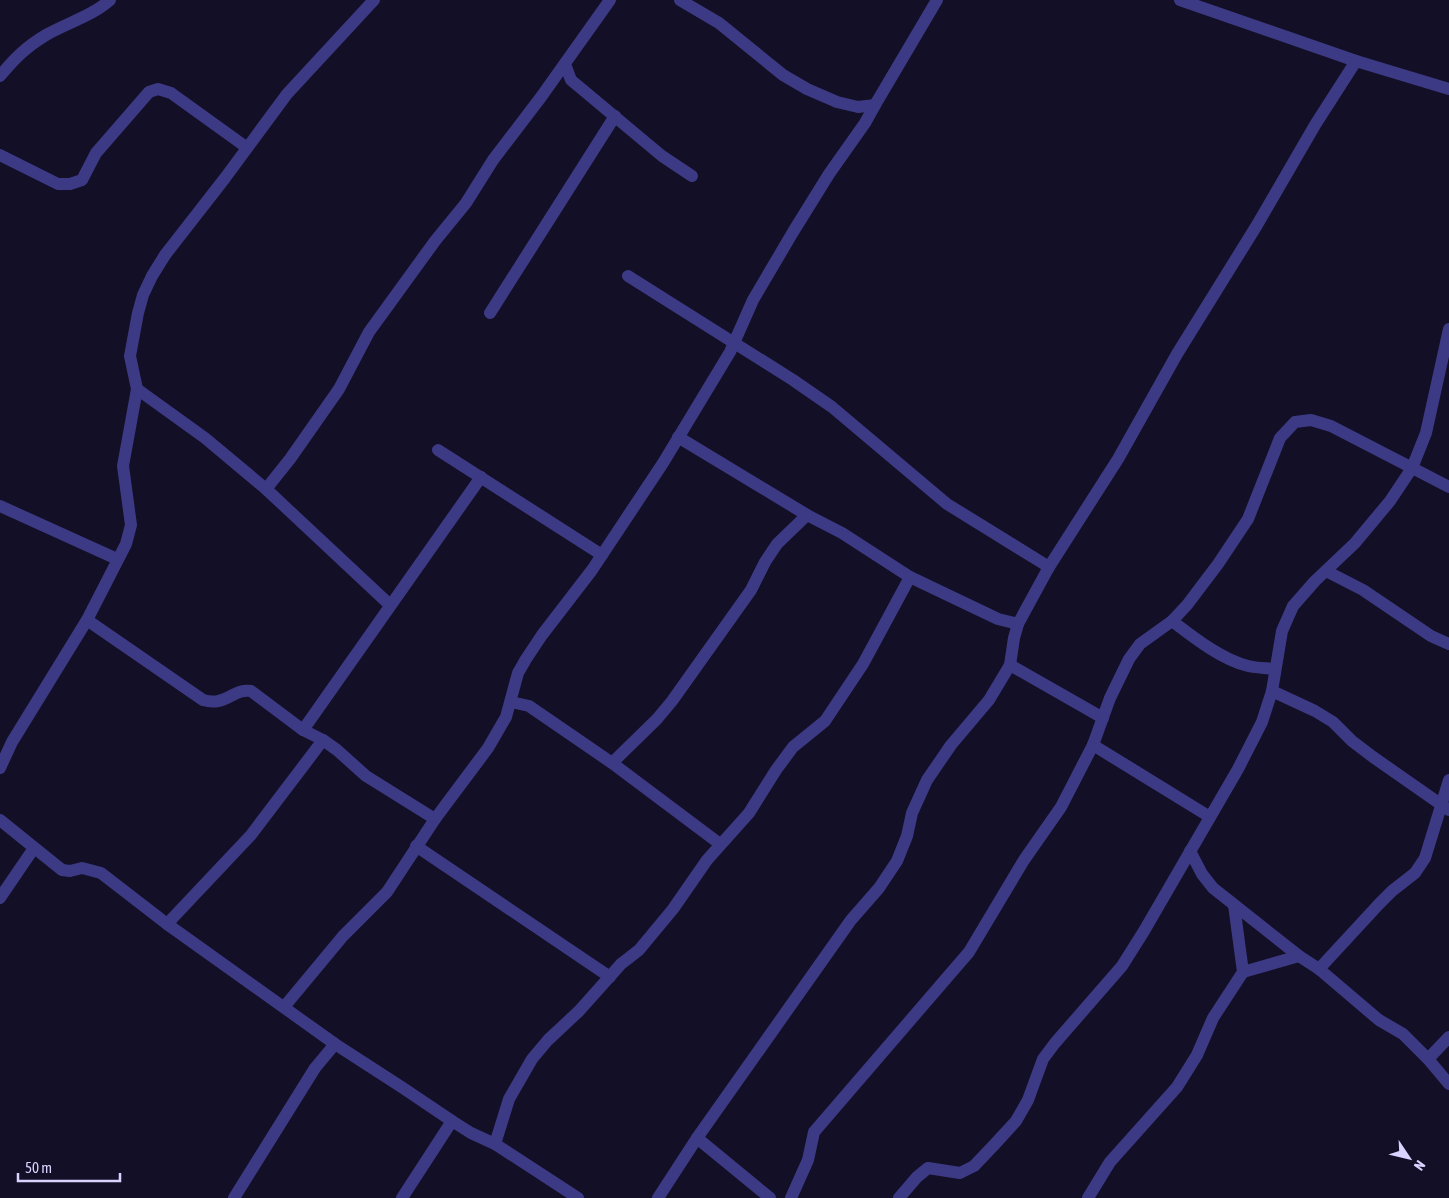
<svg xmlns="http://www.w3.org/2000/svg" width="1449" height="1198" font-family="'Asap Condensed',sans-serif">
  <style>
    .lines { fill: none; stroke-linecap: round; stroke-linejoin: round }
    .minor { stroke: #3d3a85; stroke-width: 12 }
  </style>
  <rect width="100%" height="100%" fill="#130f26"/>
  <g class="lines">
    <g class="minor">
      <polyline points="680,0 719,23 783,75 807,89 837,102 858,107 875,105"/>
      <polyline points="1180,0 1356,61 1449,89"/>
      <polyline points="565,64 571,80 662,156 692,176"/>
      <path d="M0 76C15 58 26 47 46 35 67 23 92 16 110 0"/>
      <polyline points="0,155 58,184 70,184 82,180 96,153 149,92 158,89 171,93 246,147"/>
      <polyline points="628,276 793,380 832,407 947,504 1049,567"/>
      <polyline points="490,313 615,116"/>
      <polyline points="137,389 205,438 266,489 390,605"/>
      <polyline points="678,437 807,515 842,533 910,577 998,619 1018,624"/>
      <polyline points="438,450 602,555"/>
      <polyline points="266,489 290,459 339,389 369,332 435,241 466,203 493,160 541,97 610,0"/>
      <polyline points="0,506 117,559"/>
      <polyline points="1326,571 1363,590 1431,636 1449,644"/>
      <path d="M87 620 203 700C226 707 233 688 251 691L303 730 323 740 337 750 366 776 435 819"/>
      <path d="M1172 621C1193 637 1222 660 1248 666 1257 668 1266 668 1275 669"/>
      <polyline points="1010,665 1103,718"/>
      <polyline points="1272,691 1315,711 1333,722 1352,741 1373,757 1449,810"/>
      <polyline points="511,702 529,706 612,763 720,844"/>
      <polyline points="303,730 481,477"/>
      <polyline points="1093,745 1210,817"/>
      <polyline points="612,763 657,719 672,701 751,590 765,562 777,544 807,515"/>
      <polyline points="0,768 12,742 87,620 126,544 131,525 123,466 137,389 130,356 138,313 143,295 152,276 165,255 225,178 287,94 374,0"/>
      <polyline points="0,820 62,870 70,871 82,868 101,873 167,924 335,1044 403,1088 452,1121 471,1133 495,1144 578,1198"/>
      <polyline points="416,846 610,977"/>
      <polyline points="1190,851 1202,874 1213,888 1299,956 1319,969 1379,1020 1403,1034 1428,1059 1449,1084"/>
      <polyline points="0,898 34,848"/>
      <polyline points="167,924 251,835 323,740"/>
      <polyline points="1319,969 1379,904 1392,891 1415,873 1425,858 1449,780"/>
      <polyline points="1243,972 1299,956"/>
      <polyline points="284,1007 343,936 387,892 435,819 488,748 506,717 518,673 526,659 542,635 592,570 663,463 730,352 753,300 793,232 829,174 865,123 875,105 937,0"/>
      <polyline points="1428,1059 1449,1037"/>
      <polyline points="697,1138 770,1198"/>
      <polyline points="495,1144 509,1099 532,1059 548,1040 579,1011 621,964 639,950 673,909 707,860 749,813 776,770 793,747 825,721 863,664 910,577"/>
      <polyline points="234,1198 315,1068 335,1044"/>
      <polyline points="402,1198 452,1121"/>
      <polyline points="658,1198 697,1138 851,920 879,888 897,861 907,836 912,813 927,780 951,745 989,700 1010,665 1014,638 1018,624 1049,567 1118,459 1177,354 1257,225 1315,125 1356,61"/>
      <polyline points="791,1198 808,1160 814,1132 969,952 1024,860 1061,807 1093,745 1110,698 1129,659 1140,644 1172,621 1187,605 1218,564 1248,519 1280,438 1295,422 1311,420 1331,426 1449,487"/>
      <polyline points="899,1198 917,1177 928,1168 960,1173 974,1166 994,1145 1016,1121 1028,1100 1043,1059 1055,1043 1122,966 1144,931 1238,769 1262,722 1272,691 1282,631 1293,606 1315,581 1355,543 1390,501 1412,468 1426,433 1449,329"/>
      <polyline points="1088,1198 1110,1162 1177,1087 1197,1055 1213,1018 1243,972 1234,905"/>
    </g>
  </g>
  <g transform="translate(1409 1158) rotate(125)" stroke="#130f26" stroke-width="4" paint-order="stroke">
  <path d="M0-4L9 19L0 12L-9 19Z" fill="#d9d4ff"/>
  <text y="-8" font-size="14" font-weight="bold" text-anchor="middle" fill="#d9d4ff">N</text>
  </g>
  <path d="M18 1173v8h102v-8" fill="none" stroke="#d9d4ff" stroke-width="2.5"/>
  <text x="25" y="1173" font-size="15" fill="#d9d4ff" stroke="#130f26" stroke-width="4" paint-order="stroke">50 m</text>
</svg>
